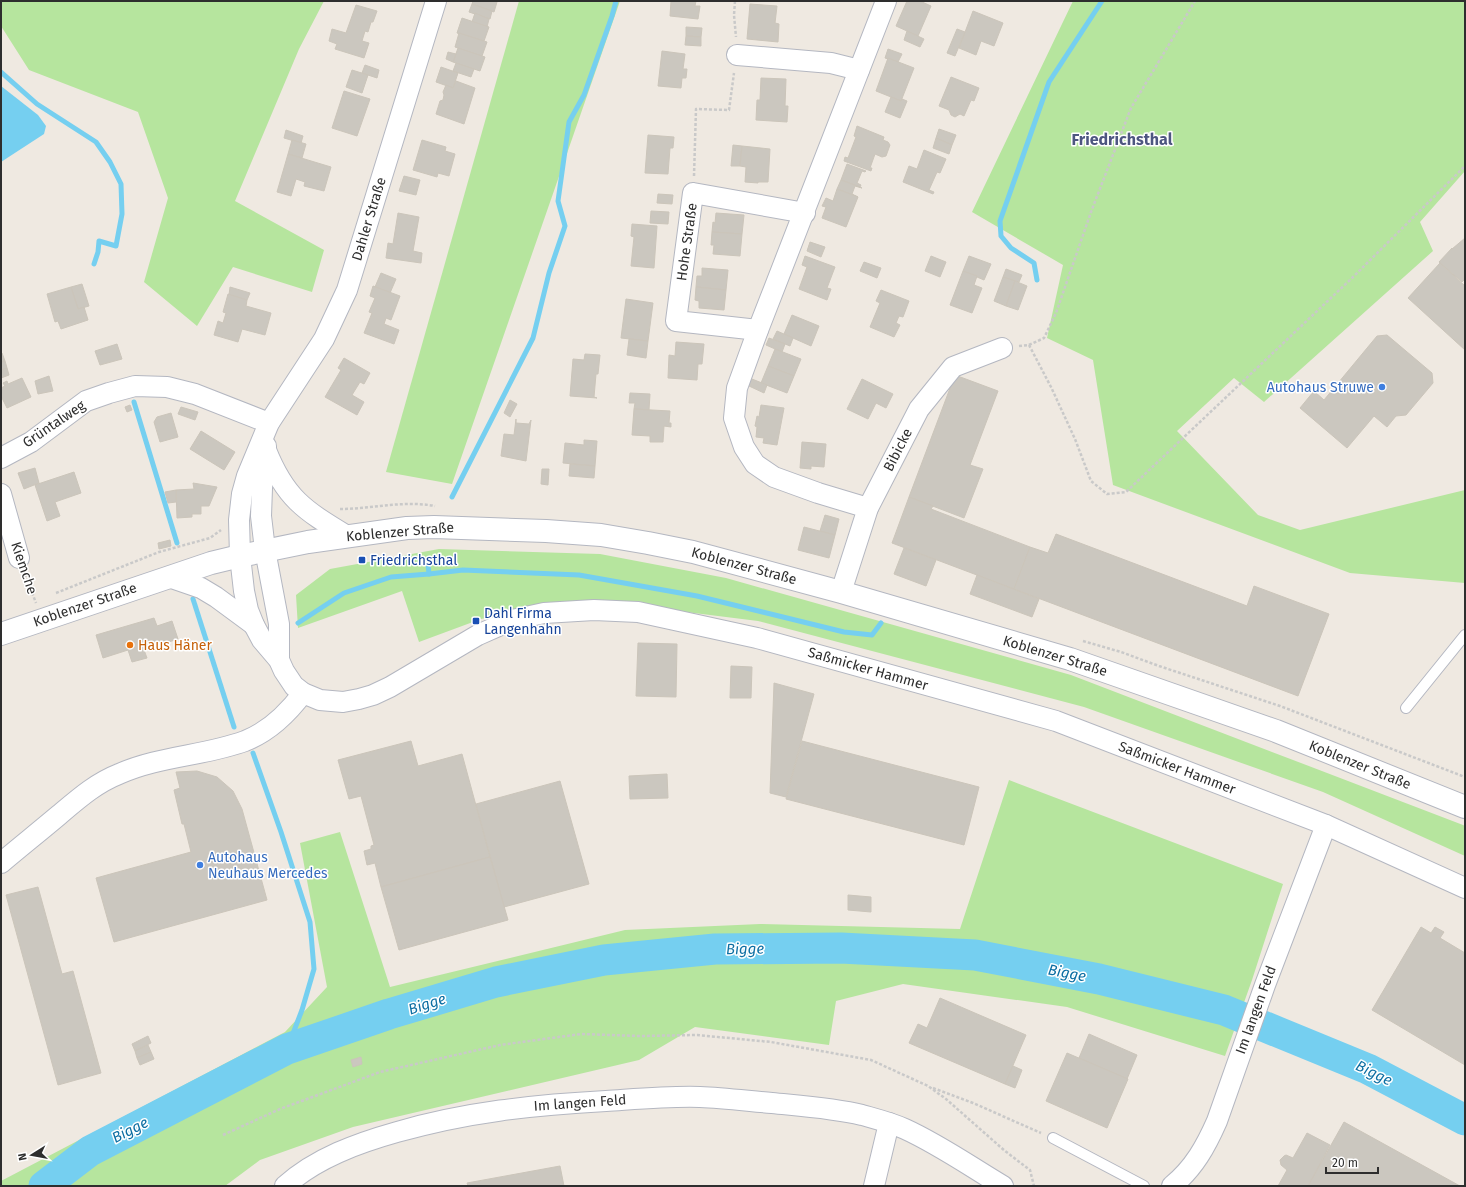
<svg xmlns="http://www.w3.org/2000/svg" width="1466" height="1187" font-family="'Fira Sans',sans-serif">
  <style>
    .green { fill: #b6e59e }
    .water { fill: #75cff0 }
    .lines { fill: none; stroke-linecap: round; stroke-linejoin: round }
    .stream { stroke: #75cff0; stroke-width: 5 }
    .river { stroke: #75cff0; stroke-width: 31 }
    .building { fill: #cbc7bf; stroke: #cbc5ba }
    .service-casing { stroke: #b4b7c1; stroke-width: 12 }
    .minor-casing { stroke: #b4b7c1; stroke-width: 22 }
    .secondary-casing { stroke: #b4b7c1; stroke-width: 24 }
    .path { stroke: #c9c9c9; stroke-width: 2.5; stroke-dasharray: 3 2; stroke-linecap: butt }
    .service { stroke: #fff; stroke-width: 10 }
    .minor { stroke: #fff; stroke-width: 20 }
    .secondary { stroke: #fff; stroke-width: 22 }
    .shop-dot { fill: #3f7fe0; stroke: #fff; stroke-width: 1.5 }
    .transit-dot { fill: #1a4fb4; stroke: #fff; stroke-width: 1.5 }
    .food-dot { fill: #e8710a; stroke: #fff; stroke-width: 1.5 }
    .labels { text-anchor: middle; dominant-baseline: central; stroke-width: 3; stroke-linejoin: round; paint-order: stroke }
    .street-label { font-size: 14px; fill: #2e2e2e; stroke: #fff }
    .shop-label { font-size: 14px; fill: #366cbe; stroke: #fff; text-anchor: end }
    .transit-label { font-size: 14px; fill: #164399; stroke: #fff; text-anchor: start }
    .food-label { font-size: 14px; fill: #c56008; stroke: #fff; text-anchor: start }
    .water-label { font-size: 15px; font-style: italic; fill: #0d6fa3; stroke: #fff }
    .quarter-label { font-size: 16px; font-weight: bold; fill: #4d5680; stroke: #fff }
  </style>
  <rect width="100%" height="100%" fill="#efe9e1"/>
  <g class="green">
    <polygon points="1,1 324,1 299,49 235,201 324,250 312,292 233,267 197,326 144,282 168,198 138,112 29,70 1,26"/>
    <polygon points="519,1 620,1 452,484 386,472"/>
    <polygon points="1073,1 1465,1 1465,171 1420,222 1433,251 1264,402 1234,378 1177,431 1258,515 1300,530 1465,490 1465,583 1350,573 1113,485 1093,360 1047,338 1063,265 972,212"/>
    <polygon points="439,549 600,554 726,578 1071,675 1463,825 1465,826 1465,856 1323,792 1084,707 758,621 638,606 545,604 481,619 419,642 402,591 298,628 296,595 330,569"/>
    <polygon points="1009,780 1283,884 1252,980 1225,1056 1067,1007 903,984 836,1001 829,1045 695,1027 639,1060 353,1127 260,1160 225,1186 1,1186 1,1181 285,1032 327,987 300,843 340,832 390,987 625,930 760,924 960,929"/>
  </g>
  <polygon class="water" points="1,86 38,115 46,126 44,134 1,162"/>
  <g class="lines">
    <g class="stream">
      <polyline points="1,72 37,104 96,142 110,162 121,184 122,214 116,246 99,241 98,252 94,264"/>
      <polyline points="1037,280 1034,263 1011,248 1001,236 1000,221 1049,82 1102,1"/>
      <polyline points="134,402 177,543"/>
      <polyline points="452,497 533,338 549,273 565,226 558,201 569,122 584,95 612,16 616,1"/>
      <polyline points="429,574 463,570 579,575 697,596 844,632 872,635 881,623"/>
      <polyline points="193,599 234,727"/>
      <polyline points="298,623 344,593 391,577 429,574 428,565"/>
      <polyline points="253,753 281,832 310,922 314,969 302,1010 287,1049"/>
    </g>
    <polyline class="river" points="44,1186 90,1151 287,1049 389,1014 496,982 604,960 715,949 841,948 975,955 1099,979 1224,1010 1368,1069 1465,1120"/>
  </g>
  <g class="building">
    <polygon points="473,1 494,1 497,2 494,12 472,4"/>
    <polygon points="671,1 696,1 695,6 700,6 698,19 670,16"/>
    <polygon points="907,1 920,1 931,6 918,36 896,26"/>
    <polygon points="472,4 492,11 490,19 469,12"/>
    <polygon points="750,4 777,6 775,23 779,24 778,42 747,39"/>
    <polygon points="356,5 377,11 373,22 371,22 368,32 365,31 362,41 369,43 364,58 335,49 337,44 329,41 332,29 346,33"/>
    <polygon points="973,11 1003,23 994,46 981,41 976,55 959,48"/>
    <polygon points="475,13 489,19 487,27 472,22"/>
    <polygon points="462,18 489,27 484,41 457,33"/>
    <polygon points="686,27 702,28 701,37 686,36"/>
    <polygon points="957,29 965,32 955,56 947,53"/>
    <polygon points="907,31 924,39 920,47 904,40"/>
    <polygon points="459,33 487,42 482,56 455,47"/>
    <polygon points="686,36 701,37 701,46 685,45"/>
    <polygon points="458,48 485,57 480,71 453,62"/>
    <polygon points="888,49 902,54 898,62 885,58"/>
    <polygon points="662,51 685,54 683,69 687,69 686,78 682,78 681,88 658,86"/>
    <polygon points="448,52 456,54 453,62 446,59"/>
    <polygon points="888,58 914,68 901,101 876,91"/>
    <polygon points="456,63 474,69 471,77 453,71"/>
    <polygon points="365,65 379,70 377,78 362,73"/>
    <polygon points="441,67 458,73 453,88 436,82"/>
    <polygon points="352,70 368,75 362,93 346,87"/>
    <polygon points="951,77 979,88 974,101 971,100 964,116 960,114 955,117 951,115 949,110 939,106"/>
    <polygon points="761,78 786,79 785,106 788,106 787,122 756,120 757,100 760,100"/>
    <polygon points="456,81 475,88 464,124 436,114 440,101 443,100 444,95 443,92 446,85 453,88"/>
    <polygon points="344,91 370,99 357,136 332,128"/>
    <polygon points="891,97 901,101 902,99 907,101 900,118 885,112"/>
    <polygon points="857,126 884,137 883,140 888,142 890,145 886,156 882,157 875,154 870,168 872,168 871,171 844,161 845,157 848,158 856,137 854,136"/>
    <polygon points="939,129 956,135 952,145 936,138"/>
    <polygon points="286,130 303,136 301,143 284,138"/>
    <polygon points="648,135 674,137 673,148 670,148 668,174 645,173"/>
    <polygon points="936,138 952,145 949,154 933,148"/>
    <polygon points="292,140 306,144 302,158 288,154"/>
    <polygon points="422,140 446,147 445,151 455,154 449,176 438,173 437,177 413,170"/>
    <polygon points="733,145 742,146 740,166 731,166"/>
    <polygon points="742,146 770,149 768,182 758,182 758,183 745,182 746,167 740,166"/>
    <polygon points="924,150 946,159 940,173 937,172 929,190 934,192 933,194 903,182 909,166 917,169"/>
    <polygon points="288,154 331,167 324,191 304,186 305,182 296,179 291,196 277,192"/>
    <polygon points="847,164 866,171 865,172 862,171 857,183 861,185 860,187 841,180"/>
    <polygon points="404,176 420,180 416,195 399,191"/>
    <polygon points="841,180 862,188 855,186 852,194 858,197 837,189"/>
    <polygon points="837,189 858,197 846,227 822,218 826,207 822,206 826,198 833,201"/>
    <polygon points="658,194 673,195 672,204 657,203"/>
    <polygon points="651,211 669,212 668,224 650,223"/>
    <polygon points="398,213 419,217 413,251 422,253 421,263 386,258 388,243 393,244"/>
    <polygon points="716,213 744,215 742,234 712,232 713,222 715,223"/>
    <polygon points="632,224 657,226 654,268 631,266 634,237 631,236"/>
    <polygon points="712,232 742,234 740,256 713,254 714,245 711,245"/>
    <polygon points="1465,238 1465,279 1462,282 1439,262 1452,248 1452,249"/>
    <polygon points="810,242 825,247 821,257 807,251"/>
    <polygon points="805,256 835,267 827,288 831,289 827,300 799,289 807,267 802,265"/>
    <polygon points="931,256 946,262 940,277 925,271"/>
    <polygon points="969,256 991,264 984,280 963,271"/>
    <polygon points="864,262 881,268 877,278 860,271"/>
    <polygon points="1440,263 1465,286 1465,350 1408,298"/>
    <polygon points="702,268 728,270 726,290 696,287 697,276 702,276"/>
    <polygon points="1006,269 1022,275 1019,282 1003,277"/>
    <polygon points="963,271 977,276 974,285 982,288 972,313 950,305"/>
    <polygon points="381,273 396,279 390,293 375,287"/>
    <polygon points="1003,277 1015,281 1006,306 994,301"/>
    <polygon points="1015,281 1027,286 1018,310 1006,306"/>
    <polygon points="82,284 89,306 78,309 71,287"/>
    <polygon points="373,286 400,296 391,320 386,318 384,324 399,330 394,344 364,333 372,313 369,312 375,298 370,296"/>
    <polygon points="71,287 78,309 84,307 88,320 61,329 58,321 55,322 47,294"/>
    <polygon points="230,287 250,293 247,300 229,295"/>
    <polygon points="696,287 726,290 724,310 699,308 699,301 695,300"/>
    <polygon points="881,290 909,301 903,317 899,316 896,323 900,325 894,337 870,327 880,303 876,301"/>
    <polygon points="228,294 247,300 246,306 271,313 265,335 242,329 238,342 214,335 218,321 223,323 226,313 223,312"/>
    <polygon points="626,299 653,303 648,341 621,338"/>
    <polygon points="792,315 819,326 811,346 784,334"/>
    <polygon points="777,331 793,338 790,346 773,339"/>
    <polygon points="1387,335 1432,373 1433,383 1406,415 1396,416 1387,427 1374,416 1347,448 1300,408 1314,391 1324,400 1377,336"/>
    <polygon points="769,338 785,344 782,352 766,345"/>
    <polygon points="629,339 648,341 646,358 627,355"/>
    <polygon points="676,342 704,344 702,364 698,364 697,380 668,378 669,355 675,356"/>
    <polygon points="117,344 122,359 100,365 95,351"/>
    <polygon points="775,349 801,359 794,376 768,366"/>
    <polygon points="1,353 2,353 5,361 1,362"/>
    <polygon points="585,354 600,355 598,374 596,374 594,397 597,398 570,396 573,359 584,360"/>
    <polygon points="344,358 370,373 364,384 360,382 352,395 364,402 357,415 325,397 341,370 338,368"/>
    <polygon points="5,361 7,368 1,370 1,362"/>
    <polygon points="768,366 794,376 787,393 761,383"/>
    <polygon points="7,368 9,375 1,378 1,370"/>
    <polygon points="955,375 998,391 970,465 983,469 964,518 909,497"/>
    <polygon points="49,376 53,391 38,394 35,381"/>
    <polygon points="22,378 31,397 7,408 1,396 1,388 5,386 3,383 7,381 8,384"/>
    <polygon points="752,379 767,385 764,393 749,386"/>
    <polygon points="862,379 893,394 886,408 876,403 868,419 847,409"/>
    <polygon points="630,393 650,394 649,410 634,409 635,403 629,403"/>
    <polygon points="510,400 517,404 510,417 504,413"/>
    <polygon points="130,405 132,410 127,412 125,407"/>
    <polygon points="761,405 784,408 777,445 763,443 764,438 756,437 757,427 755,426 757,416 759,417"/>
    <polygon points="181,407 198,412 195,420 178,414"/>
    <polygon points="634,409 670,411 669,423 671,423 671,427 664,426 663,442 650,442 650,436 632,435"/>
    <polygon points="171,413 178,437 160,442 154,422 157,417"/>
    <polygon points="516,419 516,423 529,424 531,420 526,461 501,456 504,434 514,435"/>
    <polygon points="201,431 235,452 224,470 190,449"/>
    <polygon points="584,440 597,441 595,466 563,463 565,443 584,445"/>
    <polygon points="802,442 826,444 824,467 811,466 811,469 800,468"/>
    <polygon points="570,464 595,466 594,478 569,476"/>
    <polygon points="35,468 39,483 24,489 18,473"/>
    <polygon points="542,469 549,469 548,485 541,484"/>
    <polygon points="74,472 81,493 55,502 60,516 47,521 35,485"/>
    <polygon points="193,483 217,487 209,506 201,506 201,514 192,514 192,517 177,518 176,490 194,489"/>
    <polygon points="176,490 176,502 168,503 165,492"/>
    <polygon points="909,497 933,506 931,509 1030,547 1014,589 892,543"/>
    <polygon points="825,515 839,519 835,535 820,531"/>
    <polygon points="804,527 835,535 829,558 798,550"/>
    <polygon points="1056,534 1247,606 1254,586 1329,614 1298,696 1014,589 1030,547 1048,553"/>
    <polygon points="170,540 171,546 159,549 158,543"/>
    <polygon points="904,548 936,560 926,586 894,574"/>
    <polygon points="977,575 1039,599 1032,617 970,594"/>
    <polygon points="154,618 157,626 172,621 178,639 144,650 147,658 132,662 128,650 103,658 96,635"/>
    <polygon points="638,643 677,644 676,697 636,696"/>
    <polygon points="731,666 752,667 751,698 730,698"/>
    <polygon points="774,683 814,694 786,797 770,793"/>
    <polygon points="411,741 418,766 462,754 490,857 381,887 375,863 367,865 364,851 371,849 371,846 374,845 361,796 349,799 338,760"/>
    <polygon points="802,741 979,787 964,845 786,799"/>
    <polygon points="197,771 217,777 233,791 242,809 267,900 114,942 96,878 191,852 184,824 182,824 174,790 180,788 176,772"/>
    <polygon points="667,774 668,798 630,799 629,776"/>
    <polygon points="560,781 589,884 504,907 476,804"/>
    <polygon points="490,857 508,920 399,950 381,887"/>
    <polygon points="38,887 62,974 73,971 101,1073 58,1085 6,895"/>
    <polygon points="848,895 871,897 871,912 848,910"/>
    <polygon points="1421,927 1431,933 1435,927 1444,932 1440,938 1465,953 1465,1065 1372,1010"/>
    <polygon points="940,998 1026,1035 1005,1084 909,1043 918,1024 927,1028"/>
    <polygon points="1089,1034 1137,1055 1127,1079 1079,1058"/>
    <polygon points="148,1036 151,1043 135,1051 132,1044"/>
    <polygon points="148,1045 151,1052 137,1058 135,1051"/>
    <polygon points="151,1052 154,1059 140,1065 137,1058"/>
    <polygon points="1067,1053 1128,1079 1107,1128 1046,1101"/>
    <polygon points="361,1057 362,1064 353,1067 351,1060"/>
    <polygon points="1013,1066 1022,1070 1015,1088 1005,1084"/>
    <polygon points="1344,1122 1460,1186 1308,1186"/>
    <polygon points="1307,1133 1330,1145 1308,1186 1278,1186 1287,1170 1281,1165 1280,1160 1284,1156 1286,1155 1293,1158"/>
    <polygon points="560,1166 564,1186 468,1186 467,1183"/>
  </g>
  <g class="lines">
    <defs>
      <g id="service">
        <polyline points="1406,708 1465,635"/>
        <polyline points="1053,1138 1144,1186"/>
      </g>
      <g id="minor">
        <polyline points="436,1 347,290 324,339 269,423 247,476 242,494 239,520 240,556 244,591 248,610 254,625 262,640 279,660 284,671 294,686 303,693 320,700 343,702 359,699 373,695 390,687 478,635 512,620 544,613 594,610 638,612 757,638 1056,721 1326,825 1465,888"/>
        <polyline points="737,55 831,63 859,70"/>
        <polyline points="758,330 676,321 693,193 805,213"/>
        <polyline points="266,446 262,488 261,516 265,550 279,624 279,660"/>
        <path d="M266 450C285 498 304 510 347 536"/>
        <polyline points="1,458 31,442 86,401 109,393 135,386 167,387 195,394 269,423"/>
        <polyline points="1,494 19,558"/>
        <polyline points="868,508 818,493 774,477 755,464 744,447 734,418 737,388 758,330 886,1"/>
        <polyline points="169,577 201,588 216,597 254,625"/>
        <polyline points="841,592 868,508 919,409 953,367 1002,348"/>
        <path d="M1 863C20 847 40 831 59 815 78 799 96 783 119 774 159 756 204 756 245 741 268 732 288 713 303 693"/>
        <path d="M285 1186C316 1158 358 1143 397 1132 467 1112 533 1105 606 1101 637 1099 669 1096 700 1097 724 1098 748 1101 772 1103 802 1106 833 1108 862 1115 876 1119 892 1123 905 1129 940 1145 971 1167 1003 1186"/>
        <polyline points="874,1186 889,1123"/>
        <path d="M1172 1186C1194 1168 1206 1146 1217 1121L1265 985 1326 825"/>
      </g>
      <polyline id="secondary" points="1,634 211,563 240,556 308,542 407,528 434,527 546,531 601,535 648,543 693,552 841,592 1070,659 1276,731 1465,807"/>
    </defs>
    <use href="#service" class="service-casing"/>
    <use href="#minor" class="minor-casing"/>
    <use href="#secondary" class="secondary-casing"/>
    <g class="path">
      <polyline points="735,1 734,15 736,37"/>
      <polyline points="694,176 696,109 729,110 734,73"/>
      <polyline points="1029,345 1044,338 1056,313 1091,212 1131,108 1195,1"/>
      <polyline points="1019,346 1029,345 1051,387 1075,439 1091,481 1107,494 1126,492 1352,278 1465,166"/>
      <path d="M340 509C372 509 403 500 435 506"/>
      <polyline points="25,574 36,603"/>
      <polyline points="56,593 159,552 210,538 221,530"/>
      <polyline points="1083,641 1121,652 1159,666 1280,706 1465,777"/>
      <polyline points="933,1088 973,1103 1041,1133"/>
      <polyline points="223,1135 280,1109 380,1072 500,1045 581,1034 640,1036 697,1035 771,1042 871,1060 928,1086 946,1099 1005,1151 1030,1170 1034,1186"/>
    </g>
    <use href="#service" class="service"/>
    <use href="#minor" class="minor"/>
    <use href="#secondary" class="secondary"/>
  </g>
  <g class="shop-dot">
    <circle cx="1382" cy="387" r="4"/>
    <circle cx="200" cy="865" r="4"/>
  </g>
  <g class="transit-dot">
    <rect x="358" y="556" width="8" height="8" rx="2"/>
    <rect x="472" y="617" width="8" height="8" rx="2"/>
  </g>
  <circle class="food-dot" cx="130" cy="645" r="4"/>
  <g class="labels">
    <g class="street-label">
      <text transform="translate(369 219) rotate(-73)">Dahler Straße</text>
      <text transform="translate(687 242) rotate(-82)">Hohe Straße</text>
      <text transform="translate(54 424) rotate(-34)">Grüntalweg</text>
      <text transform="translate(898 450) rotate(-63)">Bibicke</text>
      <text transform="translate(400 532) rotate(-5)">Koblenzer Straße</text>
      <text transform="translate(744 566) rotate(15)">Koblenzer Straße</text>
      <text transform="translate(24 568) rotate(71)">Kiemche</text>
      <text transform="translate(85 605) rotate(-19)">Koblenzer Straße</text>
      <text transform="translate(1055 656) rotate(17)">Koblenzer Straße</text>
      <text transform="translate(868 669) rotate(16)">Saßmicker Hammer</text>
      <text transform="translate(1360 765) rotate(22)">Koblenzer Straße</text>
      <text transform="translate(1177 768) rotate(21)">Saßmicker Hammer</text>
      <text transform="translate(1256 1010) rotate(-70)">Im langen Feld</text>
      <text transform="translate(580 1103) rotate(-4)">Im langen Feld</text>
    </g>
    <g class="shop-label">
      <text x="1374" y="387">Autohaus Struwe</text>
      <text x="208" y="857" text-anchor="start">Autohaus<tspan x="208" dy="16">Neuhaus Mercedes</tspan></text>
    </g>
    <g class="transit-label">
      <text x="370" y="560">Friedrichsthal</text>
      <text x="484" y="613">Dahl Firma<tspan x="484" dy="16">Langenhahn</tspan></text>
    </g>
    <g class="food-label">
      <text x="138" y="645">Haus Häner</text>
    </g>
    <g class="water-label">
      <text transform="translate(745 949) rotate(-1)">Bigge</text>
      <text transform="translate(1067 973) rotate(11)">Bigge</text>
      <text transform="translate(427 1004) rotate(-18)">Bigge</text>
      <text transform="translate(1374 1073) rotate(26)">Bigge</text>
      <text transform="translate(130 1130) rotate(-27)">Bigge</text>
    </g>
    <g class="quarter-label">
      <text x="1122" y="139">Friedrichsthal</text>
    </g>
  </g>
  <rect width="1466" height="1187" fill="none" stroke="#2e2e2e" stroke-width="4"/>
  <g transform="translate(32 1155) rotate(259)" stroke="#ffffff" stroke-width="3" paint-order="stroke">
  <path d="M0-3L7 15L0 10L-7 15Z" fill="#2e2e2e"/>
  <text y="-6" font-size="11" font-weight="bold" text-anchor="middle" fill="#2e2e2e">N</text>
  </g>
  <path d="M1326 1167v6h52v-6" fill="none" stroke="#2e2e2e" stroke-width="2"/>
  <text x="1332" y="1167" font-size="12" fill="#2e2e2e" stroke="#ffffff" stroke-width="3" paint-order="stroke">20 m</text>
</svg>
